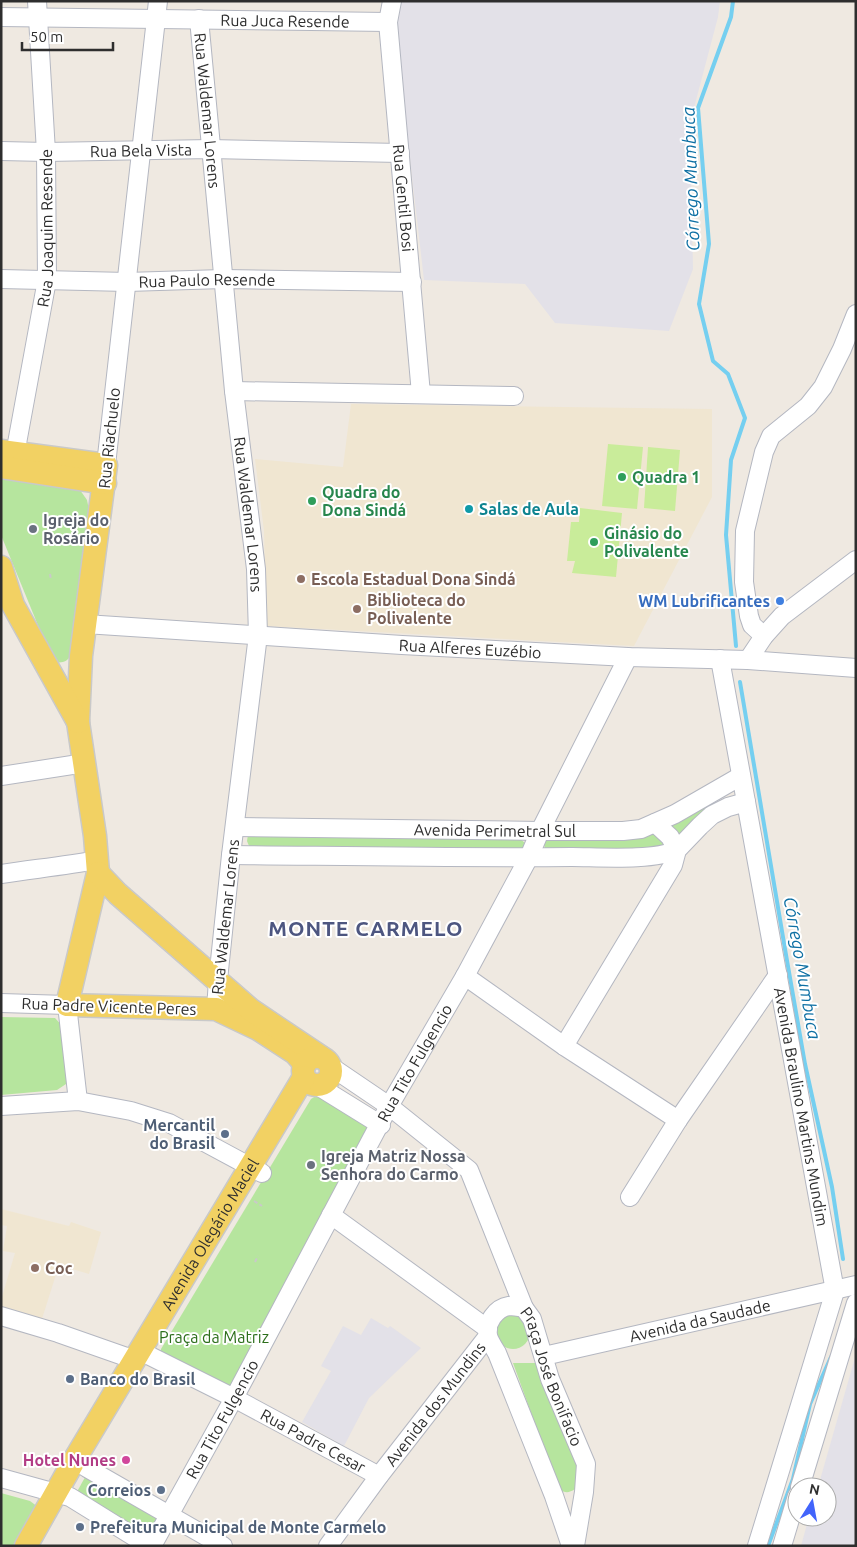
<svg xmlns="http://www.w3.org/2000/svg" width="857" height="1547" font-family="Ubuntu,sans-serif">
  <style>
    .industrial { fill: #e3e1e8 }
    .education { fill: #f0e6d1 }
    .green { fill: #b6e59e }
    .pitch { fill: #c9ec9a }
    .lines { fill: none; stroke-linecap: round; stroke-linejoin: round }
    .stream { stroke: #75cff0; stroke-width: 4 }
    .minor-casing { stroke: #b4b7c1; stroke-width: 20 }
    .major-casing { stroke: #c9c9c9; stroke-width: 25 }
    .path { stroke: #c9c9c9; stroke-width: 2; stroke-dasharray: 4 2.5; stroke-linecap: butt }
    .minor { stroke: #fff; stroke-width: 18 }
    .major { stroke: #f2d163; stroke-width: 22 }
    .leisure-dot { fill: #2e9e5b; stroke: #fff; stroke-width: 2 }
    .culture-dot { fill: #0f9aa8; stroke: #fff; stroke-width: 2 }
    .worship-dot { fill: #6b7280; stroke: #fff; stroke-width: 2 }
    .education-dot { fill: #8d6e63; stroke: #fff; stroke-width: 2 }
    .shop-dot { fill: #3f7fe0; stroke: #fff; stroke-width: 2 }
    .service-dot { fill: #5c6f8a; stroke: #fff; stroke-width: 2 }
    .hotel-dot { fill: #d1479c; stroke: #fff; stroke-width: 2 }
    .labels { text-anchor: middle; dominant-baseline: central; stroke-width: 4; stroke-linejoin: round; paint-order: stroke }
    .street-label { font-size: 16px; fill: #2e2e2e; stroke: #fff }
    .leisure-label { font-size: 16px; font-weight: bold; fill: #27864d; stroke: #fff; text-anchor: start }
    .culture-label { font-size: 16px; font-weight: bold; fill: #0d838f; stroke: #fff; text-anchor: start }
    .worship-label { font-size: 16px; font-weight: bold; fill: #5b616d; stroke: #fff; text-anchor: start }
    .education-label { font-size: 16px; font-weight: bold; fill: #785e54; stroke: #fff; text-anchor: start }
    .shop-label { font-size: 16px; font-weight: bold; fill: #366cbe; stroke: #fff; text-anchor: end }
    .service-label { font-size: 16px; font-weight: bold; fill: #4e5e75; stroke: #fff; text-anchor: end }
    .park-label { font-size: 16px; fill: #2c6e1b; stroke: #fff }
    .hotel-label { font-size: 16px; font-weight: bold; fill: #b23c85; stroke: #fff; text-anchor: end }
    .water-label { font-size: 18px; font-style: italic; fill: #0d6fa3; stroke: #fff }
    .district-label { font-size: 21px; font-weight: bold; letter-spacing: 1px; fill: #4d5680; stroke: #fff }
  </style>
  <rect width="100%" height="100%" fill="#efe9e1"/>
  <g class="industrial">
    <polygon points="400,1 720,1 718,17 690,123 693,269 669,331 555,323 525,284 424,280 396,38 397,15"/>
    <polygon points="371,1318 388,1328 390,1326 421,1348 369,1398 344,1446 302,1422 331,1371 321,1366 343,1326 361,1335"/>
    <polygon points="856,1354 856,1546 801,1546 809,1517 827,1517 827,1487 818,1487"/>
  </g>
  <g class="education">
    <polygon points="351,404 712,409 712,497 634,646 266,626 264,531 255,459 343,467"/>
    <polygon points="1,1209 69,1226 71,1222 101,1232 89,1274 59,1265 41,1322 1,1312 1,1300 15,1253 3,1251 7,1226 1,1225"/>
  </g>
  <g class="green">
    <path d="M1 474 80 490 87 500 89 510 71 654C67 663 62 663 53 662L1 535Z"/>
    <polygon points="713,801 714,804 712,808 680,839 669,825"/>
    <polygon points="653,832 667,842 663,847 647,851 546,851 544,845 545,840 632,838"/>
    <polygon points="248,835 519,838 525,843 524,847 518,850 249,846 247,841"/>
    <polygon points="1,1017 55,1018 65,1029 68,1068 66,1084 57,1090 1,1095"/>
    <polygon points="319,1094 371,1125 230,1388 160,1356 161,1349 311,1099"/>
    <circle cx="513" cy="1332" r="17"/>
    <path d="M513 1363H538L577 1463 575 1489C569 1493 566 1493 559 1490Z"/>
    <polygon points="88,1472 160,1512 146,1539 74,1497"/>
    <polygon points="1,1493 30,1501 38,1507 21,1546 1,1546"/>
  </g>
  <g class="pitch">
    <polygon points="608,444 643,447 637,509 602,506"/>
    <polygon points="648,447 680,450 675,511 644,508"/>
    <polygon points="580,508 622,513 616,577 572,573 575,561 567,561 571,522 579,522"/>
  </g>
  <g class="lines">
    <g class="stream">
      <polyline points="733,1 731,17 698,108 709,244 699,304 713,361 728,374 745,418 731,460 726,535 736,646"/>
      <polyline points="740,682 785,949 805,1064 832,1187 843,1259"/>
      <polyline points="768,1546 793,1479 810,1404 831,1357"/>
    </g>
    <defs>
      <g id="minor">
        <path id="s1" d="M392 1 388 22 421 394"/>
        <path id="s2" d="M1 17 388 22"/>
        <path id="s3" d="M199 19 234 391 256 569 258 635 231 855 218 980 216 1009"/>
        <path id="s4" d="M1 151 46 152 210 149 400 153"/>
        <path id="s5" d="M1 279 127 282 223 279 412 282"/>
        <polyline points="234,391 514,396"/>
        <path id="s6" d="M13 465 47 280 46 152 37 1"/>
        <polyline points="106,465 158,1"/>
        <path id="s7" d="M85 624 402 645 628 657 748 660 856 668"/>
        <polyline points="764,636 752,625 749,616 744,582 745,531 764,452 771,436 808,406 823,387 842,349 856,314"/>
        <path id="s8" d="M720 659 835 1291 757 1546"/>
        <polyline points="748,660 764,636 782,616 856,560"/>
        <polyline points="1,776 85,763"/>
        <polyline points="655,823 670,837 677,850"/>
        <path id="s9" d="M235 827 540 831H623L641 829 675 814 741 776"/>
        <path d="M231 855C344 856 458 858 572 857 598 857 654 861 677 850"/>
        <path d="M1 874C33 869 65 866 96 860"/>
        <polyline points="465,976 564,1046 678,1120"/>
        <polyline points="1,1003 67,1005 78,1101"/>
        <polyline points="564,1046 673,865 677,850 700,826 712,815 728,807 746,802"/>
        <polyline points="330,1066 389,1106 469,1170 524,1308"/>
        <polyline points="318,1086 381,1125"/>
        <polyline points="1,1106 78,1101 131,1111 169,1123 262,1173"/>
        <polyline points="630,1197 678,1120 778,975"/>
        <polyline points="331,1215 488,1329"/>
        <polyline points="1,1316 58,1333 135,1360"/>
        <path id="s10" d="M140 1351 234 1398 379 1476"/>
        <path id="s11" d="M544 1356 856 1285"/>
        <polyline points="75,1459 87,1468 223,1546"/>
        <polyline points="1,1478 70,1497 149,1546"/>
        <polyline points="800,1487 856,1303"/>
        <path id="s12" d="M152 1546 234 1398 388 1108 465 976 529 857 540 831 628 657"/>
        <path id="s13" d="M328 1546 379 1476 488 1336"/>
        <path id="s14" d="M571 1546 554 1496 497 1353C494 1348 490 1342 488 1336 485 1323 496 1308 509 1306 514 1306 519 1307 524 1308L532 1319 550 1379 586 1464 584 1492 575 1546"/>
        <polyline points="782,1546 797,1496"/>
      </g>
      <g id="major">
        <polyline points="1,451 106,465 81,656 78,722 95,836 98,873 67,1005 216,1009 258,1029 295,1053 305,1064"/>
        <polyline points="1,467 105,483"/>
        <polyline points="1,567 13,605 78,722"/>
        <polyline points="98,873 118,894 251,1010 321,1057"/>
        <circle cx="317" cy="1071" r="14"/>
        <path id="s15" d="M26 1546 75 1459 304 1077"/>
      </g>
    </defs>
    <use href="#minor" class="minor-casing"/>
    <use href="#major" class="major-casing"/>
    <g class="path">
      <polyline points="50,574 51,580"/>
      <polyline points="254,1201 262,1206"/>
      <polyline points="255,1262 258,1256"/>
    </g>
    <use href="#minor" class="minor"/>
    <use href="#major" class="major"/>
  </g>
  <g class="leisure-dot">
    <circle cx="622" cy="477" r="5"/>
    <circle cx="312" cy="501" r="5"/>
    <circle cx="594" cy="542" r="5"/>
  </g>
  <circle class="culture-dot" cx="469" cy="509" r="5"/>
  <g class="worship-dot">
    <circle cx="33" cy="529" r="5"/>
    <circle cx="311" cy="1165" r="5"/>
  </g>
  <g class="education-dot">
    <circle cx="301" cy="579" r="5"/>
    <circle cx="357" cy="609" r="5"/>
    <circle cx="35" cy="1268" r="5"/>
  </g>
  <circle class="shop-dot" cx="780" cy="601" r="5"/>
  <g class="service-dot">
    <circle cx="225" cy="1134" r="5"/>
    <circle cx="70" cy="1379" r="5"/>
    <circle cx="161" cy="1490" r="5"/>
    <circle cx="80" cy="1527" r="5"/>
  </g>
  <circle class="hotel-dot" cx="126" cy="1460" r="5"/>
  <g class="labels">
    <g class="street-label">
      <text stroke="none"><textPath href="#s2" startOffset="284">Rua Juca Resende</textPath></text>
      <text stroke="none"><textPath href="#s3" startOffset="92">Rua Waldemar Lorens</textPath></text>
      <text stroke="none"><textPath href="#s4" startOffset="140">Rua Bela Vista</textPath></text>
      <text stroke="none"><textPath href="#s1" startOffset="198">Rua Gentil Bosi</textPath></text>
      <text stroke="none"><textPath href="#s6" startOffset="240">Rua Joaquim Resende</textPath></text>
      <text stroke="none"><textPath href="#s5" startOffset="206">Rua Paulo Resende</textPath></text>
      <text transform="translate(109 438) rotate(-84)">Rua Riachuelo</text>
      <text stroke="none"><textPath href="#s3" startOffset="498">Rua Waldemar Lorens</textPath></text>
      <text stroke="none"><textPath href="#s7" startOffset="386">Rua Alferes Euzébio</textPath></text>
      <text stroke="none"><textPath href="#s9" startOffset="260">Avenida Perimetral Sul</textPath></text>
      <text transform="translate(225 917) rotate(-84)">Rua Waldemar Lorens</text>
      <text transform="translate(109 1006) rotate(2)">Rua Padre Vicente Peres</text>
      <text stroke="none"><textPath href="#s12" startOffset="550">Rua Tito Fulgencio</textPath></text>
      <text stroke="none"><textPath href="#s8" startOffset="455">Avenida Braulino Martins Mundim</textPath></text>
      <text stroke="none"><textPath href="#s15" startOffset="362">Avenida Olegário Maciel</textPath></text>
      <text stroke="none"><textPath href="#s11" startOffset="160">Avenida da Saudade</textPath></text>
      <text stroke="none"><textPath href="#s14" startOffset="356">Praça José Bonifacio</textPath></text>
      <text stroke="none"><textPath href="#s13" startOffset="178">Avenida dos Mundins</textPath></text>
      <text stroke="none"><textPath href="#s12" startOffset="145">Rua Tito Fulgencio</textPath></text>
      <text stroke="none"><textPath href="#s10" startOffset="195">Rua Padre Cesar</textPath></text>
    </g>
    <g class="leisure-label">
      <text x="632" y="477">Quadra 1</text>
      <text x="322" y="492">Quadra do<tspan x="322" dy="18">Dona Sindá</tspan></text>
      <text x="604" y="533">Ginásio do<tspan x="604" dy="18">Polivalente</tspan></text>
    </g>
    <g class="culture-label">
      <text x="479" y="509">Salas de Aula</text>
    </g>
    <g class="worship-label">
      <text x="43" y="520">Igreja do<tspan x="43" dy="18">Rosário</tspan></text>
      <text x="321" y="1156">Igreja Matriz Nossa<tspan x="321" dy="18">Senhora do Carmo</tspan></text>
    </g>
    <g class="education-label">
      <text x="311" y="579">Escola Estadual Dona Sindá</text>
      <text x="367" y="600">Biblioteca do<tspan x="367" dy="18">Polivalente</tspan></text>
      <text x="45" y="1268">Coc</text>
    </g>
    <g class="shop-label">
      <text x="770" y="601">WM Lubrificantes</text>
    </g>
    <g class="service-label">
      <text x="215" y="1125">Mercantil<tspan x="215" dy="18">do Brasil</tspan></text>
      <text x="80" y="1379" text-anchor="start">Banco do Brasil</text>
      <text x="151" y="1490">Correios</text>
      <text x="90" y="1527" text-anchor="start">Prefeitura Municipal de Monte Carmelo</text>
    </g>
    <g class="park-label">
      <text x="214" y="1337">Praça da Matriz</text>
    </g>
    <g class="hotel-label">
      <text x="116" y="1460">Hotel Nunes</text>
    </g>
    <g class="water-label">
      <text transform="translate(690 179) rotate(-92)">Córrego Mumbuca</text>
      <text transform="translate(803 968) rotate(80)">Córrego Mumbuca</text>
    </g>
    <g class="district-label">
      <text x="366" y="928">MONTE CARMELO</text>
    </g>
  </g>
  <rect width="857" height="1547" fill="none" stroke="#2e2e2e" stroke-width="5"/>
  <g transform="translate(812 1502) rotate(11)"><circle r="24" fill="#ffffff" stroke="#ababab"/>
  <path d="M0-4L9 19L0 12L-9 19Z" fill="#4264fb"/>
  <text y="-8" font-size="14" font-weight="bold" text-anchor="middle" fill="#2e2e2e">N</text>
  </g>
  <path d="M22 42v8h91v-8" fill="none" stroke="#2e2e2e" stroke-width="2.5"/>
  <text x="30" y="42" font-size="15" fill="#2e2e2e" stroke="#ffffff" stroke-width="4" paint-order="stroke">50 m</text>
</svg>
